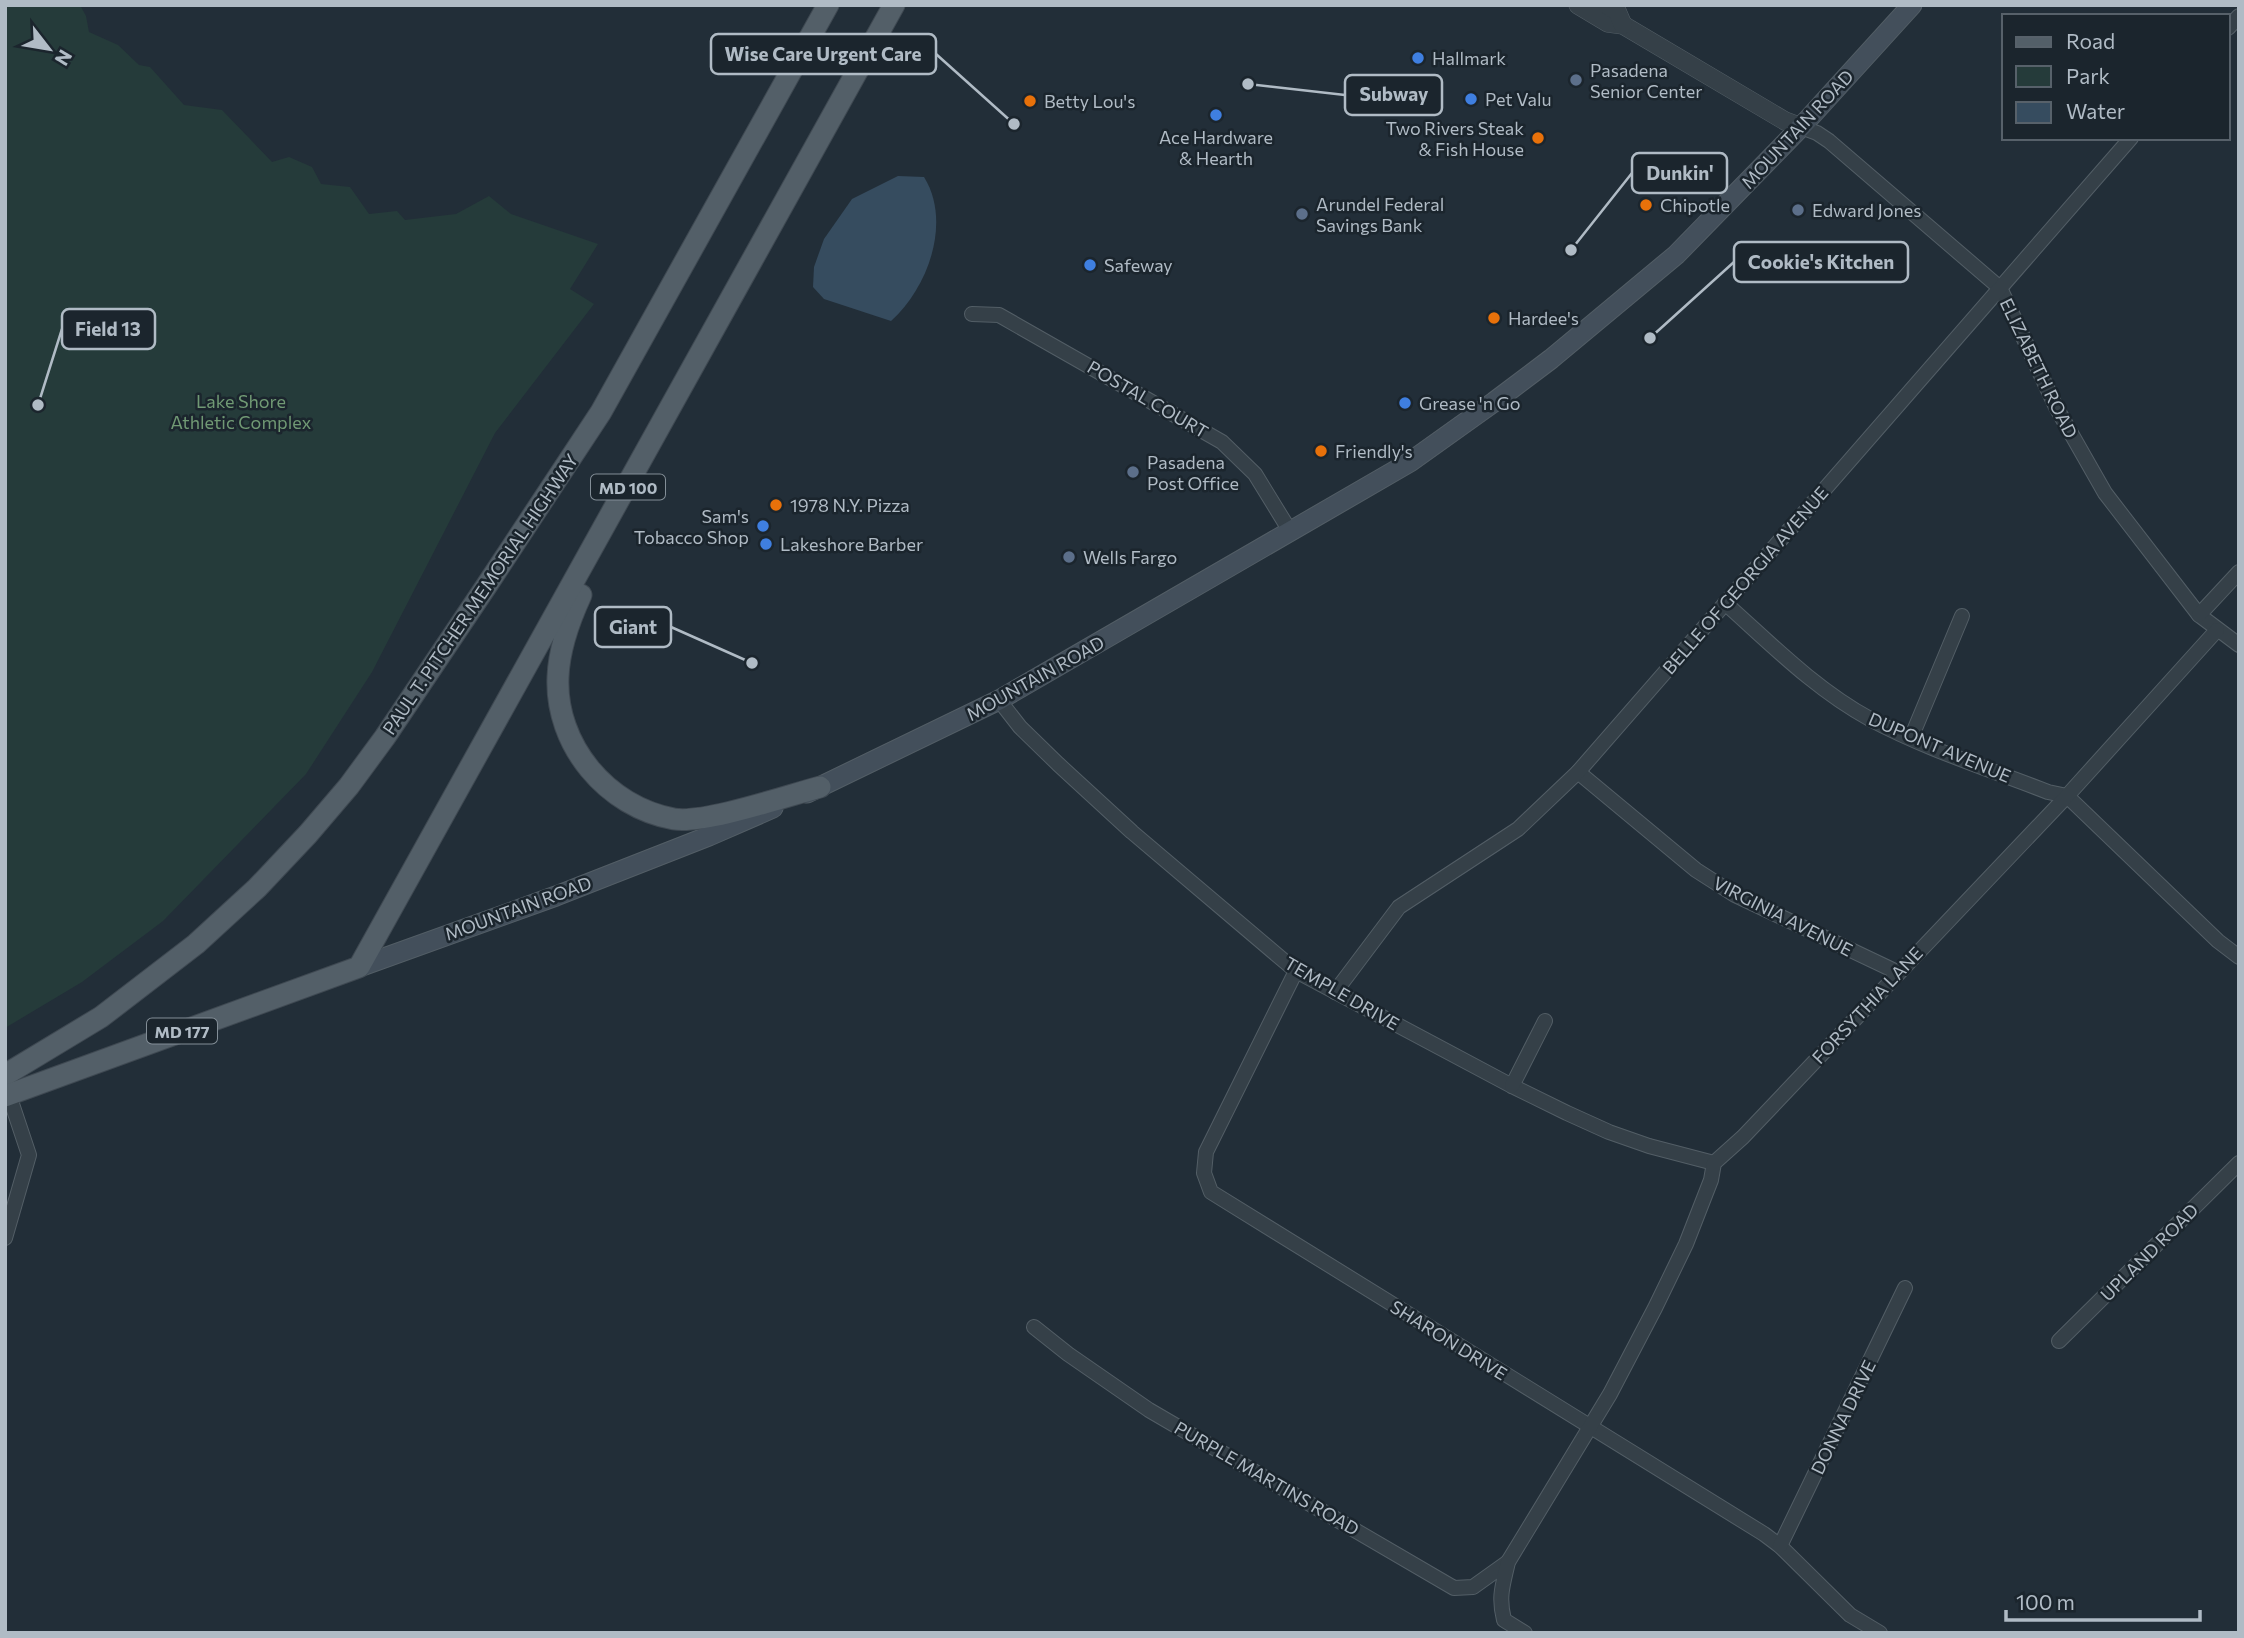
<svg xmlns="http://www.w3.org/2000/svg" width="2244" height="1638" font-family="Commissioner,sans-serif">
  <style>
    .green { fill: #253b3a }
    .water { fill: #364c5f }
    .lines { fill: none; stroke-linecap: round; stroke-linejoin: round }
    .minor-casing { stroke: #535e66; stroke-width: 16 }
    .tertiary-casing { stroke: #535e66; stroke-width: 19 }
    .secondary-casing { stroke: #535e66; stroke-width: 21 }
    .primary-casing { stroke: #3f4952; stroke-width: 23 }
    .minor { stroke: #354048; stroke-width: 14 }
    .tertiary { stroke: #354048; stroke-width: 18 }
    .secondary { stroke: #434f5b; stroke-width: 19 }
    .primary { stroke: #535f68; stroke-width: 21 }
    .shop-dot { fill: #3f7fe0; stroke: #1b252d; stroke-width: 2.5 }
    .service-dot { fill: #5c6f8a; stroke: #1b252d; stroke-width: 2.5 }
    .food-dot { fill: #e8710a; stroke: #1b252d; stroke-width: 2.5 }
    .labels { text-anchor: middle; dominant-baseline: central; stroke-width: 5; stroke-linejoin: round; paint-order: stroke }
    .shield { fill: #1b252d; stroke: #838e97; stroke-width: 2 }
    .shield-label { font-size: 16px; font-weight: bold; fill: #b0bbc5 }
    .poi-label { font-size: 18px; fill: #b0bbc5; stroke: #1b252d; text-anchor: start }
    .street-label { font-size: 18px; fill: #b0bbc5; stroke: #1b252d }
    .park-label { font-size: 18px; fill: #709974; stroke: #1b252d }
    .leader { fill: none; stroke: #b0bbc5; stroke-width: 2.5 }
    .callout-dot { fill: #b0bbc5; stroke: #1b252d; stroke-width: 2.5 }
    .callout { fill: #1b252d; stroke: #b0bbc5; stroke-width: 2.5 }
    .callout-label { font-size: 19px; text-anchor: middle; font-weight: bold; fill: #b0bbc5 }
  </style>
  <rect width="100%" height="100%" fill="#222e38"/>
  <polygon class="green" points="5,5 80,5 86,16 89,32 118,45 139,65 150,67 184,105 222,110 272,162 289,157 312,167 321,184 350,187 369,214 397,211 405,220 456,214 489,196 511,214 598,244 570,289 594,304 495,433 372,672 306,774 163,921 82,982 5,1028"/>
  <path class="water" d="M898 176 924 177C952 222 928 288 891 321L824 299 813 287 814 267 824 239 852 199Z"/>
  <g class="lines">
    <defs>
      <g id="minor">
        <polyline points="2228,28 2239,16"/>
        <polyline points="1801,127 1817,133 1829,141 2000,288 2056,407 2105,493 2199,615 2239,645"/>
        <polyline points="972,314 999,315 1222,442 1255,474 1290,531"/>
        <path d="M1725 603C1771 644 1815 689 1870 719 1926 749 1989 769 2048 792L2067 796 2218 941 2239 957"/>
        <polyline points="2199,615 2239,572"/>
        <polyline points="999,700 1020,727 1058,764 1132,832 1296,971 1512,1086 1567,1113 1609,1132 1649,1146 1714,1163"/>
        <polyline points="1911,738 1962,616"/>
        <polyline points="1578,772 1696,870 1735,895 1897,972"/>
        <polyline points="1296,971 1206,1152 1204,1173 1211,1192 1764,1534 1780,1546 1850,1615 1880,1633"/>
        <polyline points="1335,992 1399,907 1518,829 1578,772 2131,138"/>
        <polyline points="1512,1086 1545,1021"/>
        <polyline points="5,1238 29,1155 9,1095"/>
        <polyline points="1034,1327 1068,1354 1149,1410 1454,1588 1473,1587 1508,1562"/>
        <polyline points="2059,1341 2239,1163"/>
        <polyline points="1780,1546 1905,1288"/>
        <path d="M1525 1633 1504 1620C1498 1596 1503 1585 1508 1562L1610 1394 1655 1308 1686 1244 1711 1180 1714 1163 1743 1137 2067 796 2217 630"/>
      </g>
      <g id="tertiary">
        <polyline points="1578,5 1608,23 1623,25 1785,121 1801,127"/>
        <polyline points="1607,5 1617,11 1623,25"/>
      </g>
      <g id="secondary">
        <polyline points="807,793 999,700 1410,462 1494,402 1551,359 1676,255 1801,127 1912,5"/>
        <polyline points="359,967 556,896 709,836 773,808"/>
      </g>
      <g id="primary">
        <path d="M581 595C569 621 559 648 558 677 555 745 607 807 674 819 705 824 786 796 820 787"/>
        <polyline points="5,1075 101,1017 196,944 257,888 308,834 349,786 385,737 487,585 601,412 828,5"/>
        <polyline points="5,1096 359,967 894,5"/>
      </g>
    </defs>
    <use href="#minor" class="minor-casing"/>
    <use href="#tertiary" class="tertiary-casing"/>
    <use href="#secondary" class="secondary-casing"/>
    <use href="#primary" class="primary-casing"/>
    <use href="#minor" class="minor"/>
    <use href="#tertiary" class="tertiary"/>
    <use href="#secondary" class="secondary"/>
    <use href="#primary" class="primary"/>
  </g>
  <g class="shop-dot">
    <circle cx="1418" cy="58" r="7"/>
    <circle cx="1471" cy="99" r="7"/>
    <circle cx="1216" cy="115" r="7"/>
    <circle cx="1090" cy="265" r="7"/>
    <circle cx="1405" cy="403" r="7"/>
    <circle cx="763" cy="526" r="7"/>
    <circle cx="766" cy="544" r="7"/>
  </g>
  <g class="service-dot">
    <circle cx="1576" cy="80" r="7"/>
    <circle cx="1798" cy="210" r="7"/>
    <circle cx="1302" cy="214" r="7"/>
    <circle cx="1133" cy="472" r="7"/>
    <circle cx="1069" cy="557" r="7"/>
  </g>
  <g class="food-dot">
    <circle cx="1030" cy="101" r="7"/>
    <circle cx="1538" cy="138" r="7"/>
    <circle cx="1646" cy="205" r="7"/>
    <circle cx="1494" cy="318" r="7"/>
    <circle cx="1321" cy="451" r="7"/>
    <circle cx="776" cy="505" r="7"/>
  </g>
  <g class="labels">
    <g class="shield">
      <rect x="591" y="474.5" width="74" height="25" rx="5"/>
      <rect x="147" y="1018.5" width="70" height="25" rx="5"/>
    </g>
    <g class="shield-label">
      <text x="628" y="487">MD 100</text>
      <text x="182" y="1031">MD 177</text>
    </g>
    <g class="poi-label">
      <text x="1432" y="58">Hallmark</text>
      <text x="1590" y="70">Pasadena<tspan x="1590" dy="21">Senior Center</tspan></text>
      <text x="1485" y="99">Pet Valu</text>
      <text x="1044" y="101">Betty Lou's</text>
      <text x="1524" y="128" text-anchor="end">Two Rivers Steak<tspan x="1524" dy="21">&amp; Fish House</tspan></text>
      <text x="1216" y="137" text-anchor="middle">Ace Hardware<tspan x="1216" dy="21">&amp; Hearth</tspan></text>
      <text x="1316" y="204">Arundel Federal<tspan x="1316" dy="21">Savings Bank</tspan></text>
      <text x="1660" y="205">Chipotle</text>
      <text x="1812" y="210">Edward Jones</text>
      <text x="1104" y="265">Safeway</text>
      <text x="1508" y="318">Hardee's</text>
      <text x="1419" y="403">Grease 'n Go</text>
      <text x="1335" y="451">Friendly's</text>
      <text x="1147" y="462">Pasadena<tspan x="1147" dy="21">Post Office</tspan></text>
      <text x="790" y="505">1978 N.Y. Pizza</text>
      <text x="749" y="516" text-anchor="end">Sam's<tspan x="749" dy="21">Tobacco Shop</tspan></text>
      <text x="780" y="544">Lakeshore Barber</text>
      <text x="1083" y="557">Wells Fargo</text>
    </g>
    <g class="street-label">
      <text transform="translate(1797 129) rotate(-47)">MOUNTAIN ROAD</text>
      <text transform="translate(2039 368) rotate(64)">ELIZABETH ROAD</text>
      <text transform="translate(1148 399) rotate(30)">POSTAL COURT</text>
      <text transform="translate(1745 580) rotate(-49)">BELLE OF GEORGIA AVENUE</text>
      <text transform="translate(480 594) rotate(-56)">PAUL T. PITCHER MEMORIAL HIGHWAY</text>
      <text transform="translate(1035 678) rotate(-29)">MOUNTAIN ROAD</text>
      <text transform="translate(1940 747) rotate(23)">DUPONT AVENUE</text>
      <text transform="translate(518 908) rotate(-20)">MOUNTAIN ROAD</text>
      <text transform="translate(1783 916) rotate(27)">VIRGINIA AVENUE</text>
      <text transform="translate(1342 993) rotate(30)">TEMPLE DRIVE</text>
      <text transform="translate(1867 1005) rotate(-47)">FORSYTHIA LANE</text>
      <text transform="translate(2149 1252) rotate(-45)">UPLAND ROAD</text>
      <text transform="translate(1449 1340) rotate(32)">SHARON DRIVE</text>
      <text transform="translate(1843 1417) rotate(-64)">DONNA DRIVE</text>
      <text transform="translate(1267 1478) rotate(30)">PURPLE MARTINS ROAD</text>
    </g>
    <g class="park-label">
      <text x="241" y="401">Lake Shore<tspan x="241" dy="21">Athletic Complex</tspan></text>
    </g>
  </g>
  <path class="leader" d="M1014 124L936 54M1248 84L1345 95M1571 250L1632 173M1650 338L1734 262M38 405L62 329M752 663L671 627"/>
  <g class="callout-dot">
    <circle cx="1014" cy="124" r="7"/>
    <circle cx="1248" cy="84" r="7"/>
    <circle cx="1571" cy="250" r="7"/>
    <circle cx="1650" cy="338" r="7"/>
    <circle cx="38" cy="405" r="7"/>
    <circle cx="752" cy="663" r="7"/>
  </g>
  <g class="callout">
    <rect x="711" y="34" width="225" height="40" rx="7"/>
    <rect x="1345" y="75" width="97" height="40" rx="7"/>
    <rect x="1632" y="153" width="95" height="40" rx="7"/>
    <rect x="1734" y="242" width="174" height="40" rx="7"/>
    <rect x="62" y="309" width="93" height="40" rx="7"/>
    <rect x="595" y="607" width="76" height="40" rx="7"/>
  </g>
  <g class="callout-label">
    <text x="823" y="61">Wise Care Urgent Care</text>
    <text x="1394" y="101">Subway</text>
    <text x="1680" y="180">Dunkin'</text>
    <text x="1821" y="269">Cookie's Kitchen</text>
    <text x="108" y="336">Field 13</text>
    <text x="633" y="634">Giant</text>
  </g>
  <rect width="2244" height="1638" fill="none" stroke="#b0bbc5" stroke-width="14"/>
  <rect x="2002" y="14" width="228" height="126" fill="#1b252d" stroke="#57616a" stroke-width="2"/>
  <rect x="2016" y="37" width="35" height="10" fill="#535f68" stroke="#57616a" stroke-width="2"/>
  <text x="2066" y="49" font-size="21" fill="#b0bbc5">Road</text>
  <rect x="2016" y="66" width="35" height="21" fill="#253b3a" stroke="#57616a" stroke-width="2"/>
  <text x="2066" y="84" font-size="21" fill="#b0bbc5">Park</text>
  <rect x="2016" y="102" width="35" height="21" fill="#364c5f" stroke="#57616a" stroke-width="2"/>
  <text x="2066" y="119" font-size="21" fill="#b0bbc5">Water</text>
  <g transform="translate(49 49) rotate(121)" stroke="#1b252d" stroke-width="5" paint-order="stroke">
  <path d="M0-5L12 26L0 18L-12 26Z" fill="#b0bbc5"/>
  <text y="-10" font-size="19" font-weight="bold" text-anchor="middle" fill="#b0bbc5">N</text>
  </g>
  <path d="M2006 1610v10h194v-10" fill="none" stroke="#b0bbc5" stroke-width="3.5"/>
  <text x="2016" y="1610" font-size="21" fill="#b0bbc5" stroke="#1b252d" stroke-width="5" paint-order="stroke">100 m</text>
</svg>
